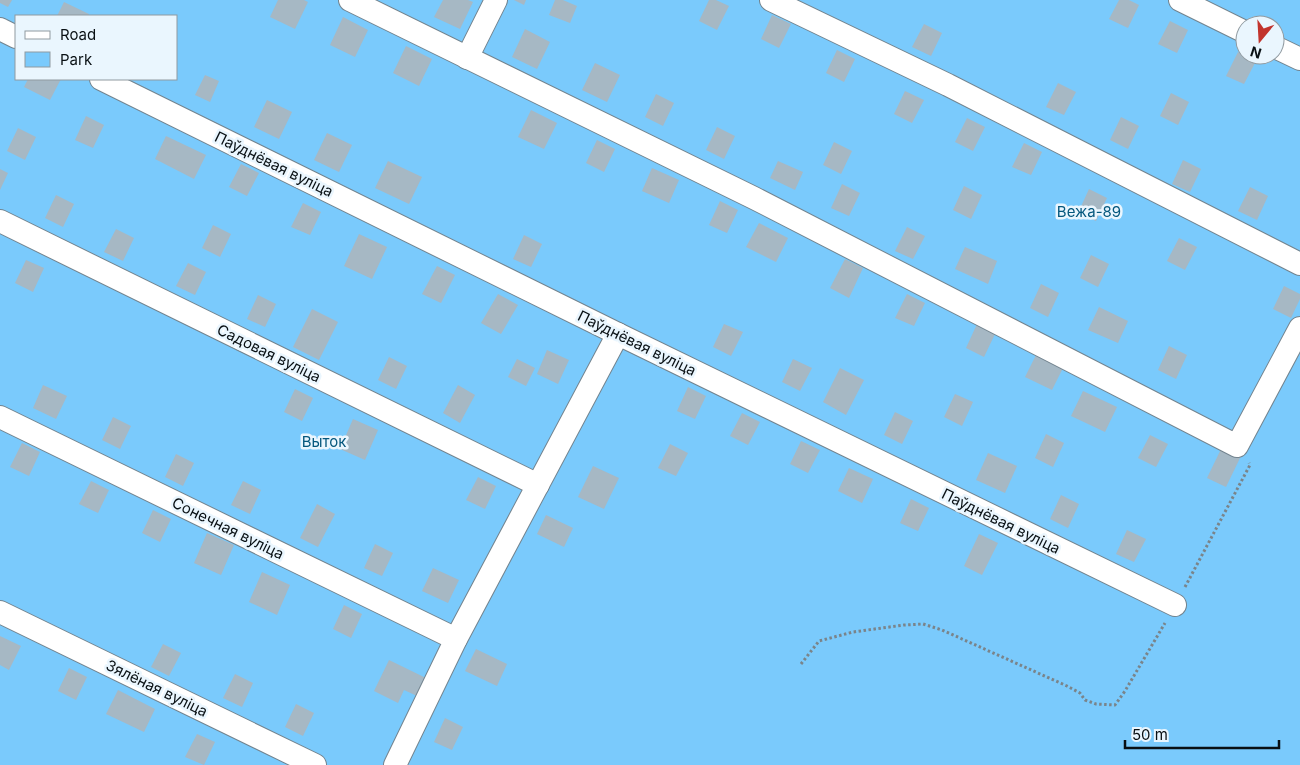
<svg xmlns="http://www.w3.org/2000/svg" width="1300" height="765" font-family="Inter,sans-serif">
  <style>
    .green { fill: #7acafc; fill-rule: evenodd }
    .building { fill: #a6b8c4 }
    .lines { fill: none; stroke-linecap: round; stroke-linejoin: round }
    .street-casing { stroke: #73848f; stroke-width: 24 }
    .path { stroke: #7a848a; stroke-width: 3; stroke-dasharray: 2.5 2.5; stroke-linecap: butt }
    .street { stroke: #fff; stroke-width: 22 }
    .labels { text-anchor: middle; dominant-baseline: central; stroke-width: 5; stroke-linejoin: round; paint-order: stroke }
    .street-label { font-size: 15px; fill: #091014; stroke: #eaf6fe }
    .park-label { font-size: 15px; fill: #04577d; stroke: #eaf6fe }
  </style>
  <rect width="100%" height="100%" fill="#eaf6fe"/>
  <path class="green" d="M0 0H1300V348L1237 459 1300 353V765H0ZM16 16H176V79H16ZM1245 25H1275V55H1245Z"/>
  <g class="building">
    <polygon points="0,0 12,0 8,7 0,3"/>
    <polygon points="278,0 304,0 308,2 295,29 270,17"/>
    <polygon points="443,0 468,0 473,2 460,29 434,17"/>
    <polygon points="514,0 526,0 524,5"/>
    <polygon points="555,0 563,0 577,6 570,23 549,15"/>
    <polygon points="709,0 716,0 729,6 717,30 699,21"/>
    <polygon points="1119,0 1129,0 1139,5 1128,28 1109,19"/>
    <polygon points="64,2 89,14 88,16 57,16"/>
    <polygon points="772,15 791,24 779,48 761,39"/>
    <polygon points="343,17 368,30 355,57 330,45"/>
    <polygon points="1170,21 1188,30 1177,53 1158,44"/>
    <polygon points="924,24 942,33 931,56 912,47"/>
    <polygon points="525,29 550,42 537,69 512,57"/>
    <polygon points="406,46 432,59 419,86 393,73"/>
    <polygon points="837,50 855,59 844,82 826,73"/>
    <polygon points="1238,52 1256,61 1244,84 1226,76"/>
    <polygon points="595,63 620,75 607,102 582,90"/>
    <polygon points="205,75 219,81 210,102 195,95"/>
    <polygon points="28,79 61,79 50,100 24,87"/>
    <polygon points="1058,83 1076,92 1064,115 1046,107"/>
    <polygon points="905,91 924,100 912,123 894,114"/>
    <polygon points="1171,93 1189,102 1178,125 1160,116"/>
    <polygon points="656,94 674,103 663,126 645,117"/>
    <polygon points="267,100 292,112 279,139 254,127"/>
    <polygon points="531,110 557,123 544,149 518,137"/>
    <polygon points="86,116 104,125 93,148 75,140"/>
    <polygon points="1121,117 1139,126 1128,149 1110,140"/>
    <polygon points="967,118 985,127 973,151 955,142"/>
    <polygon points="717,127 735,136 724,159 706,150"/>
    <polygon points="18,128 36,137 25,160 7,151"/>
    <polygon points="327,133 352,145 339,172 314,160"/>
    <polygon points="166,136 206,155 194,179 155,159"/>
    <polygon points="597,140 615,149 604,172 586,163"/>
    <polygon points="834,142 852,151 841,174 823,165"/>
    <polygon points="1024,143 1042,152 1031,175 1012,167"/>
    <polygon points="1183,160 1201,169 1190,192 1172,184"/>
    <polygon points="388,161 422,177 409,204 375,188"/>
    <polygon points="778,161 803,172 795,190 770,178"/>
    <polygon points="241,164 259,173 247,196 229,187"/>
    <polygon points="652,168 679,180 669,203 642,191"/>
    <polygon points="0,169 8,173 0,190"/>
    <polygon points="842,184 860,193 849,216 831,208"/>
    <polygon points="964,186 982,195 971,219 953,210"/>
    <polygon points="1250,187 1268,196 1257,220 1238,211"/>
    <polygon points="1089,189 1107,198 1096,221 1078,213"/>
    <polygon points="56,195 74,204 63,227 45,218"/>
    <polygon points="720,201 738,210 727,233 709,225"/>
    <polygon points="303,203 321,212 310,235 291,227"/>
    <polygon points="759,223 788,238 776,262 746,247"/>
    <polygon points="213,225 231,234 220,257 202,248"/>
    <polygon points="907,227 925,236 913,259 895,251"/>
    <polygon points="116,229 134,238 123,261 104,252"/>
    <polygon points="359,234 387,247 372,279 344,266"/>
    <polygon points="524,235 542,244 531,267 513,259"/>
    <polygon points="1179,238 1197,247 1185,270 1167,261"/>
    <polygon points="965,247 997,261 988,284 955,269"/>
    <polygon points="1091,255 1109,264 1098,287 1080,278"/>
    <polygon points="845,259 863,268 849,298 830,288"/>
    <polygon points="26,260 44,268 33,292 15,283"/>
    <polygon points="188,263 206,272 195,295 176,286"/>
    <polygon points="437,266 455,275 441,303 422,294"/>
    <polygon points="1041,284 1059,293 1048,317 1030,308"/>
    <polygon points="1284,286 1300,294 1300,299 1291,318 1273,309"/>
    <polygon points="498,294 518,305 501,334 481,323"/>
    <polygon points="907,294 925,303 914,326 895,318"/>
    <polygon points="258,295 276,304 265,327 247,319"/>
    <polygon points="1099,307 1128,321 1118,343 1088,330"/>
    <polygon points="312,309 338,322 319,360 293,347"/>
    <polygon points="724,324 743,332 731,356 713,347"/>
    <polygon points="977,324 995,334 984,357 966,348"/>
    <polygon points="1169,346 1187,355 1176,379 1158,370"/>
    <polygon points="547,350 569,360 558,384 537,374"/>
    <polygon points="1036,355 1063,368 1052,390 1025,377"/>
    <polygon points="389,357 407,366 396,389 378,380"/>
    <polygon points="517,359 535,368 526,386 508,377"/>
    <polygon points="793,359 812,368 800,391 782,382"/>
    <polygon points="840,368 864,380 846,415 823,402"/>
    <polygon points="43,385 67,396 56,419 33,408"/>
    <polygon points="458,385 475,395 460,423 443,413"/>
    <polygon points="688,387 706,396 695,419 677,411"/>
    <polygon points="295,389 313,398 302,421 284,412"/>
    <polygon points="1083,391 1117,407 1105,432 1071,416"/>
    <polygon points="955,394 973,402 962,426 944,417"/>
    <polygon points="895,412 913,421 902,444 884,435"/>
    <polygon points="742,413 760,422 748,445 730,436"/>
    <polygon points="113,417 131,426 120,449 102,440"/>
    <polygon points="353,419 378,430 365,460 340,449"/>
    <polygon points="1046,434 1064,443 1053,467 1035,458"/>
    <polygon points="1150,435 1168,444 1156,467 1138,458"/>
    <polygon points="801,441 820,450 808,473 790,464"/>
    <polygon points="22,443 40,452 29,476 10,467"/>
    <polygon points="670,444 688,453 676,476 658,468"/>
    <polygon points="1222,447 1241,456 1226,487 1207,478"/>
    <polygon points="988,453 1017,466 1005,493 976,480"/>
    <polygon points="176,454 194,463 183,486 165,477"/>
    <polygon points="593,466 619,478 604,509 578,497"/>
    <polygon points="849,468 873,479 862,503 838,491"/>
    <polygon points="478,477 496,486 485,509 466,500"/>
    <polygon points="91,481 109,490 98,513 79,504"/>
    <polygon points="243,481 261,490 250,514 231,505"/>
    <polygon points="1061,495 1079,504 1068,528 1050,519"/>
    <polygon points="911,499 929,508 918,531 900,523"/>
    <polygon points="317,504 335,514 318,547 300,538"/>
    <polygon points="153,510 171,519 160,542 142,533"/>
    <polygon points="546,515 573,528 564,547 537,534"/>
    <polygon points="1127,530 1146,539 1134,562 1116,554"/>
    <polygon points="207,533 234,545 221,575 194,563"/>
    <polygon points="979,534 998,543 982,575 964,566"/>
    <polygon points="375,544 393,553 382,576 364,568"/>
    <polygon points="433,568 459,580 448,603 422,591"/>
    <polygon points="262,572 290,585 277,615 249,602"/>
    <polygon points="344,605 362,614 351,638 333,629"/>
    <polygon points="0,636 21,646 9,670 0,665"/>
    <polygon points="163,644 181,653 169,676 151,667"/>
    <polygon points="476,649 507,664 497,686 465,671"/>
    <polygon points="389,660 426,678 417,696 404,690 398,703 374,691"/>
    <polygon points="69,668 87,677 76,700 58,691"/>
    <polygon points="235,674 253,683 242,707 223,698"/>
    <polygon points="118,690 155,709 144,732 106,714"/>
    <polygon points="296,704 314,713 303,736 285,727"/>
    <polygon points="445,718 463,727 452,750 434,742"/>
    <polygon points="197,734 215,742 204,765 185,757"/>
  </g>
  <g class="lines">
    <defs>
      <g id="street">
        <polyline points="350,0 754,198 1237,446 1300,328"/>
        <polyline points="771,0 948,85 1300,264"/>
        <polyline points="1180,0 1245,32"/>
        <polyline points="0,29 16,37"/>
        <polyline points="1275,47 1300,59"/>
        <polyline points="467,58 496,0"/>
        <polyline points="101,79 618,334 1175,605"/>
        <polyline points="0,221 538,485"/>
        <polyline points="0,417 456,639"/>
        <polyline points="0,612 315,765"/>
        <polyline points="395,765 456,639 618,334"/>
      </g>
    </defs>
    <use href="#street" class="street-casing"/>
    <g class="path">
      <polyline points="1185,587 1250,465 1249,463"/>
      <polyline points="801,664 819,641 853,632 904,625 923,624 942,630 1067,686 1080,693 1085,700 1096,704 1115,705 1125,691 1165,623"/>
    </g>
    <use href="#street" class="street"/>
  </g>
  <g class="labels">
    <g class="street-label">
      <text transform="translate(274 164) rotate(26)">Паўднёвая вуліца</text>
      <text transform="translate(637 343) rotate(26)">Паўднёвая вуліца</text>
      <text transform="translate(269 353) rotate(26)">Садовая вуліца</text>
      <text transform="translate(1001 521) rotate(26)">Паўднёвая вуліца</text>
      <text transform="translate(228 528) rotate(26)">Сонечная вуліца</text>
      <text transform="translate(157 688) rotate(26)">Зялёная вуліца</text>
    </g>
    <g class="park-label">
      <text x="1089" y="211">Вежа-89</text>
      <text x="324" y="441">Выток</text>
    </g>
  </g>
  <rect x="15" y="15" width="162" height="65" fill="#eaf6fe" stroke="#909aa0"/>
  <rect x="25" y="31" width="25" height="8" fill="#ffffff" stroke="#909aa0"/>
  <text x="60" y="40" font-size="15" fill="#091014">Road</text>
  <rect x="25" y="52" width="25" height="15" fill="#7acafc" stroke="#909aa0"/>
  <text x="60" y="65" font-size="15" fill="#091014">Park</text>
  <g transform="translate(1260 40) rotate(198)"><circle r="24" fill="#eaf6fe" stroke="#909aa0"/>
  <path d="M0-4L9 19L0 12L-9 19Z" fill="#c2342d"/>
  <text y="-8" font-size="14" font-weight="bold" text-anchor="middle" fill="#091014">N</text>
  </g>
  <path d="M1125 740v8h154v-8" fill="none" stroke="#091014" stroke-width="2.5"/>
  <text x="1132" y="740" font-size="15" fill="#091014" stroke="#eaf6fe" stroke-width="4" paint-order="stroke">50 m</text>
</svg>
